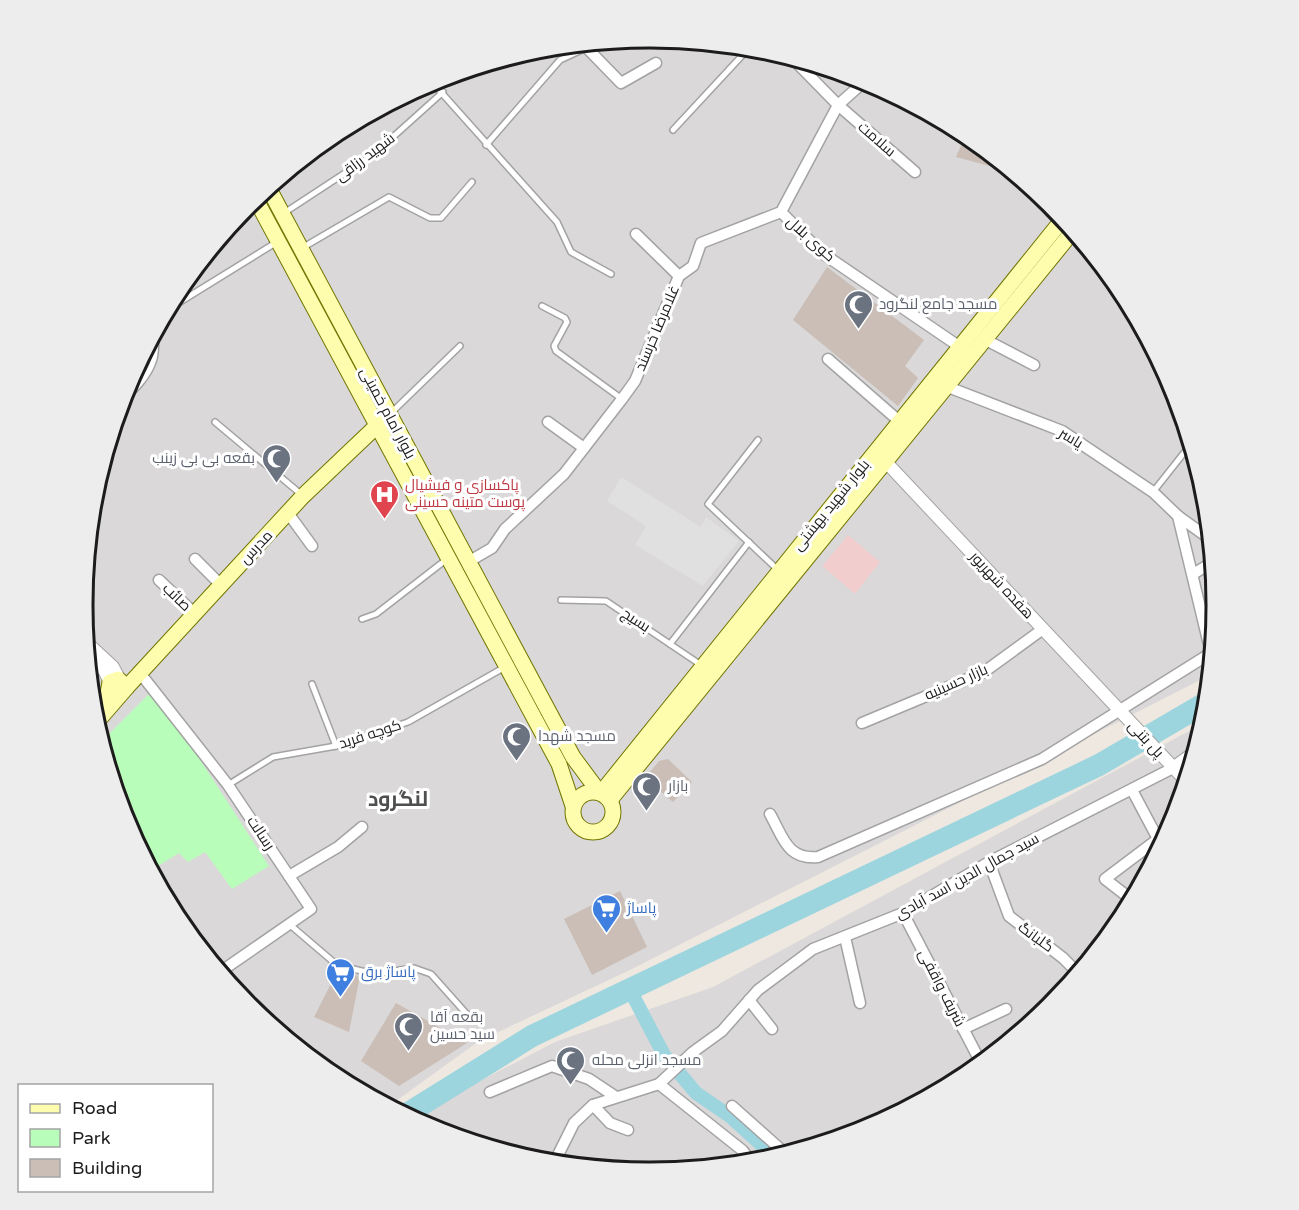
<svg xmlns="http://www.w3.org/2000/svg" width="1299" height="1210" font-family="'Varela Round',Cairo,sans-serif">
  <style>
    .residential { fill: #dad8d8 }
    .commercial { fill: #f1cdce }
    .park { fill: #b8fdb9 }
    .parking { fill: #e0e0e0 }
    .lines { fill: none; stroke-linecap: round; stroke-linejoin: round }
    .canal { stroke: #9dd5df; stroke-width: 14 }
    .river { stroke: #9dd5df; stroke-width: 22 }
    .building { fill: #cabeb6 }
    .service-casing { stroke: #a3a3a3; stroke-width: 8 }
    .minor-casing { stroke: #a3a3a3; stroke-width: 13 }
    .tertiary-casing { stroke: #a3a3a3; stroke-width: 14 }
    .secondary-casing { stroke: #707500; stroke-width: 17 }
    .service { stroke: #fff; stroke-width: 5 }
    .minor { stroke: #fff; stroke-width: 10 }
    .tertiary { stroke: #fff; stroke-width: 12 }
    .secondary { stroke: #fefdae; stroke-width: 15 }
    .labels { text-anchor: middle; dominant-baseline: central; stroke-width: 6; stroke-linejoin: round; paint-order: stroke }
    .street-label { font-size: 15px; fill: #1c1c1c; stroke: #fff }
    .worship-label { font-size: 15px; fill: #5b616d; stroke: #fff; text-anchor: start }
    .health-label { font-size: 15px; fill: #be3a42; stroke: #fff; text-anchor: start }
    .shop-label { font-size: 15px; fill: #366cbe; stroke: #fff; text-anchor: start }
    .district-label { font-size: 21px; font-weight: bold; fill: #4f4f4f; stroke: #fff }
    .rim { fill: none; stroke: #1c1c1c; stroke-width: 3 }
  </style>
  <rect width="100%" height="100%" fill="#eee8e0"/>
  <g class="residential">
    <polygon points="650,38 761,48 867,81 965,133 1051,204 1122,290 1174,388 1206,495 1217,605 1210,675 632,969 479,1041 389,1106 334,1077 248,1006 177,920 125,822 93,715 82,605 93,494 125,388 178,289 248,203 335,133 433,81 539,48"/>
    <polygon points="1204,723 1174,822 1121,921 1051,1007 964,1077 866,1129 760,1162 650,1172 538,1162 432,1129 412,1119 422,1111 555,1042 713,987"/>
  </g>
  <polygon class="commercial" points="848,535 880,562 855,594 822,566"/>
  <polygon class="park" points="154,689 269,866 232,889 205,852 188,862 179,853 158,866 122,812 101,742"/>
  <polygon class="parking" points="621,477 701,527 706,517 739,541 703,586 635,545 646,526 607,501"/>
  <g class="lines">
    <polyline class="canal" points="630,990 664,1055 696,1093 731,1117 775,1157"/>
    <polyline class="river" points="405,1115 532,1036 1099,765 1207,702"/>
  </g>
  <g class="building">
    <polygon points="966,134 987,151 1012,172 956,157"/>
    <polygon points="827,267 924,340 905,366 918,378 898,406 793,320"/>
    <polygon points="668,759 692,782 673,802 645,778 659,761"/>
    <polygon points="620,891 647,947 592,975 564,919"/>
    <polygon points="338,970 360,976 349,1032 314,1017"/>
    <polygon points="396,1003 467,1043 399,1086 361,1061"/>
  </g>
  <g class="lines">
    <defs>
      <g id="service">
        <polyline points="431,81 557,222 571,252 611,274"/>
        <polyline points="673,130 750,47"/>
        <polyline points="486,145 560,60 588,47 591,43"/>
        <polyline points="284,213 374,154 443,92"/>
        <polyline points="302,248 389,197 430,218 441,218 472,182"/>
        <polyline points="542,306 565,318 567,322 554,346 556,351 622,399"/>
        <polyline points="167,310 277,242"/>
        <path d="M120 404C133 392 149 377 154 359 157 347 154 338 158 326"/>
        <polyline points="390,414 460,346"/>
        <polyline points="215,422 302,495"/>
        <polyline points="758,440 708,504 777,569"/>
        <polyline points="1153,492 1191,444"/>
        <polyline points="561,600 606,601 701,665"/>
        <polyline points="362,619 376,614 447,559"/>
        <polyline points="670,644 749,542"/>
        <polyline points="312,684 336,746"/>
        <polyline points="228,785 273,757 336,746 408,722 505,667"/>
        <polyline points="289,924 337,965 374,974 414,968 431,974 472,1020"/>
      </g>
      <g id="minor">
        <polyline points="583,44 621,83 656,63"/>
        <polyline points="792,58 838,105 915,172"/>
        <polyline points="781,212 822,253 960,347"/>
        <polyline points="636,234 679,276"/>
        <polyline points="986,340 1034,365"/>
        <polyline points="828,359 899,421"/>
        <polyline points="948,387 1062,431 1153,492 1178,516 1210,539"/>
        <polyline points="548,422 584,448"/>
        <polyline points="288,513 312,546"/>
        <polyline points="195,559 221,585"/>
        <polyline points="468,562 492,548 505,529 564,474 622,399 635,381 679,276 693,266 701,243 781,212 838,105 866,80"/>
        <polyline points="1193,574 1213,562"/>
        <polyline points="159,580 195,614"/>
        <polyline points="140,673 228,785 311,909 220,972"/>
        <polyline points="862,723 984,672 1043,629"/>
        <polyline points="1132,790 1158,839"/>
        <path d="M770 814C783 837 787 860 818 857L1042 759 1211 653 1178 516"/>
        <polyline points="989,862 1009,916 1063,958 1078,973"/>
        <polyline points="289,876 338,847 362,827"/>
        <polyline points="1132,900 1105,879 1158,839 1167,836"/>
        <polyline points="903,913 981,1063"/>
        <polyline points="845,937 860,1003"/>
        <polyline points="749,1000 772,1029"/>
        <polyline points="963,1029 1006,1009"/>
        <polyline points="659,1084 742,1150 752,1162"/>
        <polyline points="490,1092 552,1066 589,1079 616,1097"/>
        <polyline points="593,1105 610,1123 628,1130"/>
        <polyline points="732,1106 786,1154"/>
        <polyline points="554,1163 574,1123 593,1105 659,1084 693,1052 722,1031 758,990 813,949 903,913 989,862 1173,768"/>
      </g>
      <g id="tertiary">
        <polyline points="879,461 885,461 1186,781"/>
        <polyline points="86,642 113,667 120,680"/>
        <polyline points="87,656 104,670 110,682"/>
        <polyline points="1173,768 1195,752"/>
      </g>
      <g id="secondary">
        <polyline points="268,187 573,757 599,792"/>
        <polyline points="255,198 559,764 573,806"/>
        <polyline points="127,687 303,496 384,419"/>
        <polyline points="93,715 107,699 110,682 118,679 127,687 95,724"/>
        <circle cx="593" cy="812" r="20"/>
        <polyline points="601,793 1063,219"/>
        <polyline points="610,800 1073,231"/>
      </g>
    </defs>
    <use href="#service" class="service-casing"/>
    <use href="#minor" class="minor-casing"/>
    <use href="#tertiary" class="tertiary-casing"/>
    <use href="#secondary" class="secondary-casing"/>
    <use href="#service" class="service"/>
    <use href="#minor" class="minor"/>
    <use href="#tertiary" class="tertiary"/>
    <use href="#secondary" class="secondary"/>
  </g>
  <defs>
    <symbol id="mosque-pin" viewBox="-11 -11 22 30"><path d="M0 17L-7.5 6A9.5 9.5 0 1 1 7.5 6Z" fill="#6b7280" stroke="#fff"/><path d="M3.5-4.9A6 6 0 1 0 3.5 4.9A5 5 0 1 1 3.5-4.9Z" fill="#fff"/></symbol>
    <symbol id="hospital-pin" viewBox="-11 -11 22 30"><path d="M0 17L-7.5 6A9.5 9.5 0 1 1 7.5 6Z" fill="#e0444e" stroke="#fff"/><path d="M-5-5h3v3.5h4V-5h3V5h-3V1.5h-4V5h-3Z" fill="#fff"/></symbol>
    <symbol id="supermarket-pin" viewBox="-11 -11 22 30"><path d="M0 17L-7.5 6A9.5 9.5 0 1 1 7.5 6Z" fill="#3f7fe0" stroke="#fff"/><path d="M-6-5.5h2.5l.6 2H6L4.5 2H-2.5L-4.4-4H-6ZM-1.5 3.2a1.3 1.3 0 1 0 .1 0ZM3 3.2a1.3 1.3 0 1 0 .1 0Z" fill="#fff"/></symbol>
  </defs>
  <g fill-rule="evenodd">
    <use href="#mosque-pin" x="842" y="288" width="33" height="45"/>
    <use href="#mosque-pin" x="260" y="442" width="33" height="45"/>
    <use href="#hospital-pin" x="368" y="478" width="33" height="45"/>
    <use href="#mosque-pin" x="500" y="720" width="33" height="45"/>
    <use href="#mosque-pin" x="630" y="770" width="33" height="45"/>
    <use href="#supermarket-pin" x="590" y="892" width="33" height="45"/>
    <use href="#supermarket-pin" x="324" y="956" width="33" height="45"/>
    <use href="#mosque-pin" x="392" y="1010" width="33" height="45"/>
    <use href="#mosque-pin" x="554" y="1044" width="33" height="45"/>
  </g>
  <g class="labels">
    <g class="street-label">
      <text transform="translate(877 139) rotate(41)">سلامت</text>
      <text transform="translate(365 157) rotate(-37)">شهید رزاقی</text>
      <text transform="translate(811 239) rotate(42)">کوی بلال</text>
      <text transform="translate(657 328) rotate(-67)">غلامرضا خرسند</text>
      <text transform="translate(388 413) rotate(62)">بلوار امام خمینی</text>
      <text transform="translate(1071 438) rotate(31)">یاسر</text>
      <text transform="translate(831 505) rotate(-51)">بلوار شهید بهشتی</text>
      <text transform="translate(256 547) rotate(-47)">مدرس</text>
      <text transform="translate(1002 585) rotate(47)">هفده شهریور</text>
      <text transform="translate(177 597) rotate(44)">صائب</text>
      <text transform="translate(636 620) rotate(33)">بسیج</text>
      <text transform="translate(956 682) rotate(-24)">بازار حسینیه</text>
      <text transform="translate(370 734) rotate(-18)">کوچه فرید</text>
      <text transform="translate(1146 739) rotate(47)">پل بتنی</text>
      <text transform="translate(261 833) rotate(56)">رسالت</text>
      <text transform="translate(967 876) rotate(-29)">سید جمال الدین اسد آبادی</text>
      <text transform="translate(1036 937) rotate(36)">گلبانگ</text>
      <text transform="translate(942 988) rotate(63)">شریف واقفی</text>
    </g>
    <g class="worship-label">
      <text x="879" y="304">مسجد جامع لنگرود</text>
      <text x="255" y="458" text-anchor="end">بقعه بی بی زینب</text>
      <text x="538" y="736">مسجد شهدا</text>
      <text x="668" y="786">بازار</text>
      <text x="430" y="1017">بقعه آقا<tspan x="430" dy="17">سید حسین</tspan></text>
      <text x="592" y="1060">مسجد انزلی محله</text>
    </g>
    <g class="health-label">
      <text x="405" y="485">پاکسازی و فیشیال<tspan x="405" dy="17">پوست متینه حسینی</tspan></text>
    </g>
    <g class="shop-label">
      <text x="627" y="908">پاساژ</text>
      <text x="361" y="972">پاساژ برق</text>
    </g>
    <g class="district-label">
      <text x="398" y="799">لنگرود</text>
    </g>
  </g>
  <path d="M0 0H1299V1210H0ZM649 48H650A556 556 0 0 1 1206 604V606A556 556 0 0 1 650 1162H649A556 556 0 0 1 93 606V604A556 556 0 0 1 649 48Z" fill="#ededed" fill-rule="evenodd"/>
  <path class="rim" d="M649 48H650A556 556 0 0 1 1206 604V606A556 556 0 0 1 650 1162H649A556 556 0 0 1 93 606V604A556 556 0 0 1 649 48Z"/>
  <rect x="18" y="1084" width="195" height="108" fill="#ffffff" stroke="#a4a4a4" stroke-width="1.5"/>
  <rect x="30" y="1104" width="30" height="9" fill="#fefdae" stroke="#a4a4a4" stroke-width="1.5"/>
  <text x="72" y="1114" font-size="18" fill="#1c1c1c">Road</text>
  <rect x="30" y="1129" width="30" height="18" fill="#b8fdb9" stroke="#a4a4a4" stroke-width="1.5"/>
  <text x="72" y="1144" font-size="18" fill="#1c1c1c">Park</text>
  <rect x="30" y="1159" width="30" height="18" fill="#cabeb6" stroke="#a4a4a4" stroke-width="1.5"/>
  <text x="72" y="1174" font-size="18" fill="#1c1c1c">Building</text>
</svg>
